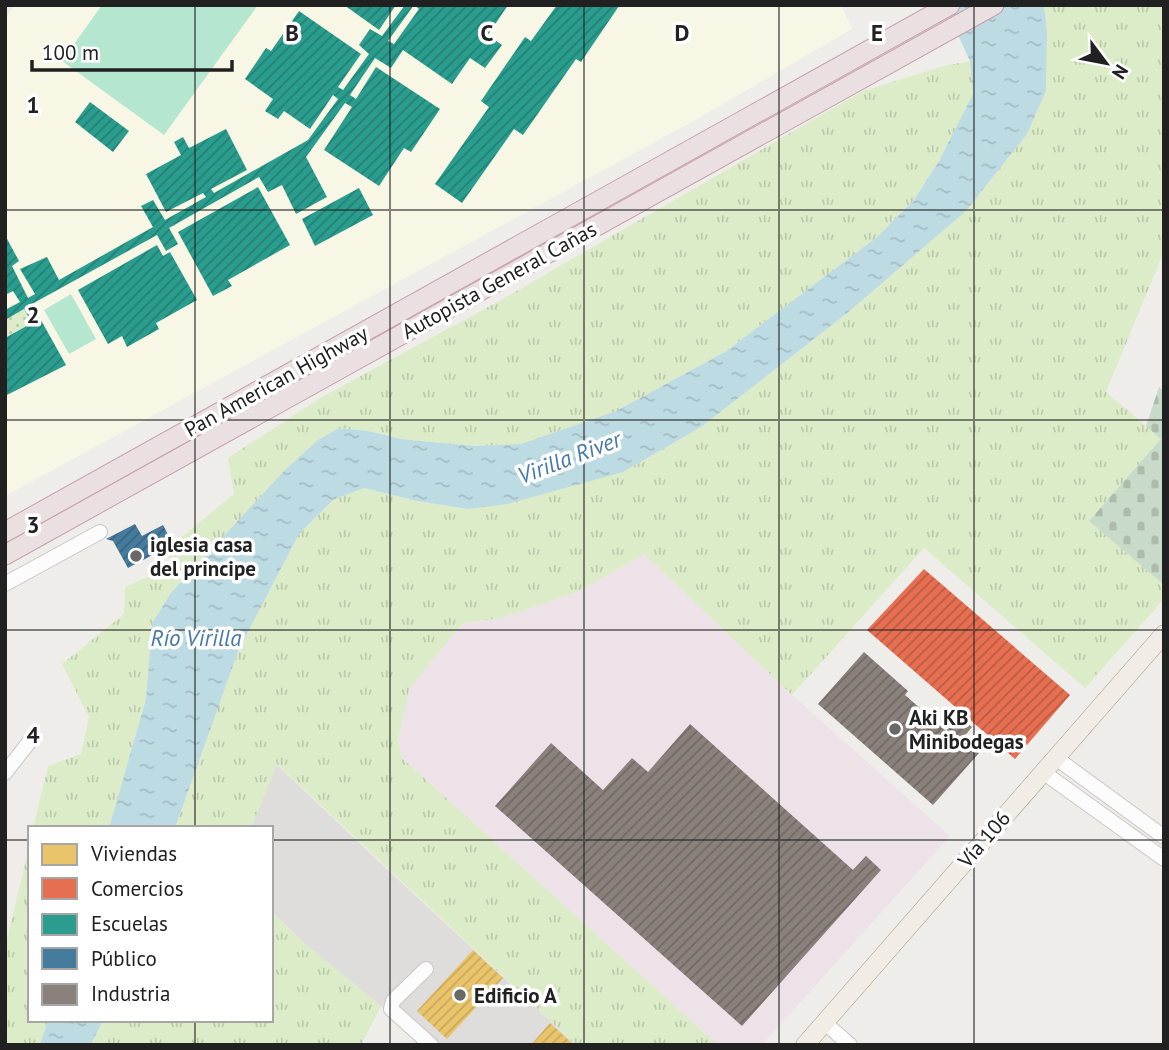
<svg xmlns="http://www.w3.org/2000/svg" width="1169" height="1050" font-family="'PT Sans',sans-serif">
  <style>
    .residential { fill: #dedddb }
    .industrial { fill: #ece2e8 }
    .education { fill: #f8f7e5 }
    .grass { fill: url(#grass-tufts) }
    .cemetery { fill: url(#cemetery-stones) }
    .garden { fill: url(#garden-dots) }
    .pitch { fill: #b5e6d0 }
    .water { fill: url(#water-ripples) }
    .homes { fill: url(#homes-hatch) }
    .shops { fill: url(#shops-hatch) }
    .schools { fill: url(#schools-hatch); fill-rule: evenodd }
    .public { fill: url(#public-hatch) }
    .industry { fill: url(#industry-hatch) }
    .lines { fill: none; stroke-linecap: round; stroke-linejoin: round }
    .minor-casing { stroke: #c8c7c5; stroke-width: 16 }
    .major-casing { stroke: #a69a85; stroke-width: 19 }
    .highway-casing { stroke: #c5a0ab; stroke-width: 21 }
    .minor { stroke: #fdfcfc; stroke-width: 14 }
    .major { stroke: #f2ece6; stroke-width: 18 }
    .highway { stroke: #ebe0e1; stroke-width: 19 }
    .grid { fill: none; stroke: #212121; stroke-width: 2; stroke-opacity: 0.55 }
    .poi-dot { fill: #696867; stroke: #fff; stroke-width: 2.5 }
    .labels { text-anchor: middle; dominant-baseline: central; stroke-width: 7; stroke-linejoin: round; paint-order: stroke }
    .street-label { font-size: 21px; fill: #212121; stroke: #fff }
    .poi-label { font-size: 21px; font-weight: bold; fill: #212121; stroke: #fff; text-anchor: start }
    .water-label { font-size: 23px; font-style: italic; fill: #477aab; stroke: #fff }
    .grid-label { font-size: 23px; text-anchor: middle; font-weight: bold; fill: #212121; stroke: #fff; stroke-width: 7; stroke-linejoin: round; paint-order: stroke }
  </style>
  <defs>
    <pattern id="grass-tufts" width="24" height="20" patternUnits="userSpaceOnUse" patternTransform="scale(1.75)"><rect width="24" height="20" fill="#dcecc8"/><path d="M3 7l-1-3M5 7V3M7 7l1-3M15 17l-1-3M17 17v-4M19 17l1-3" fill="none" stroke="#bccaac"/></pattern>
    <pattern id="cemetery-stones" width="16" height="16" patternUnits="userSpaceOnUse" patternTransform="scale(1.75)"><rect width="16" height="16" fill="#c8dac8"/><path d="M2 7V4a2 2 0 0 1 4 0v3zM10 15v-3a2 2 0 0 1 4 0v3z" fill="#acbbac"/></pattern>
    <pattern id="garden-dots" width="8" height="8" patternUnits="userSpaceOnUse" patternTransform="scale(1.75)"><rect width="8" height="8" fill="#dcecc8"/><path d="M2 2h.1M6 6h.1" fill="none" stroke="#bccaac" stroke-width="1.8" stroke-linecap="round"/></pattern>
    <pattern id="water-ripples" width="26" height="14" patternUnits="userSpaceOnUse" patternTransform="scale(1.75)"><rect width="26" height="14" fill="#bddbe2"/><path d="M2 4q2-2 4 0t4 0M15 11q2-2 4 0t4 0" fill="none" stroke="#a2bcc2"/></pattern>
    <pattern id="homes-hatch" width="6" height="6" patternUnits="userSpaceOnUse" patternTransform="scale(1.75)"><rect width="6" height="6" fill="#e9c46a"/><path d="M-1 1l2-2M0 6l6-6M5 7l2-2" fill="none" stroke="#c8a85c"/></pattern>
    <pattern id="shops-hatch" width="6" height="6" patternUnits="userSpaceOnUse" patternTransform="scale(1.75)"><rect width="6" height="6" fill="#e76f51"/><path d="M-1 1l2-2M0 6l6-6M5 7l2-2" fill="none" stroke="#bb5b43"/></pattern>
    <pattern id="schools-hatch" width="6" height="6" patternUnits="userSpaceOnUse" patternTransform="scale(1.75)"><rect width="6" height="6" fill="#2a9d8f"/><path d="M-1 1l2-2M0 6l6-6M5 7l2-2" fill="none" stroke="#248074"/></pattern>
    <pattern id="public-hatch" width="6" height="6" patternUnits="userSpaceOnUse" patternTransform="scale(1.75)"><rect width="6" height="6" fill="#457b9d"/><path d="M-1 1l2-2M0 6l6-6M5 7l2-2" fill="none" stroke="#396480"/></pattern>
    <pattern id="industry-hatch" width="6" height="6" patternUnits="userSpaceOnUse" patternTransform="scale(1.75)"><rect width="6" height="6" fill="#8a817c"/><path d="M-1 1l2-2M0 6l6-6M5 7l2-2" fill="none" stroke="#706965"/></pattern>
  </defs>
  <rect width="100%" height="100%" fill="#efede9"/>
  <polygon class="residential" points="276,764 387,869 576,1045 420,1045 381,1006 305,944 271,911 271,828 251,828"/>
  <polygon class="industrial" points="644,554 792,695 950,836 762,1045 718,1045 402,758 398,740 409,689 463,623 502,618 580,591"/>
  <polygon class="education" points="15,5 841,5 852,29 697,119 5,496 5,19"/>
  <g class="grass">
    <polygon points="1044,5 1164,5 1164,251 1106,392 1162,439 1089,521 1164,585 1164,599 1085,688 924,548 792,695 644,554 580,591 502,618 463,623 409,689 398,740 402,758 718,1045 576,1045 277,764 251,828 175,828 239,649 299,534 333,500 364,488 417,501 468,509 623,472 701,427 846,314 966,211 1027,134 1046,91 1047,31"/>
    <polygon points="970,61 973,94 939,161 914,200 877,237 725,352 616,411 521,444 475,446 432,442 401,439 368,431 340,428 210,551 170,594 152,624 146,699 109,828 33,828 48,766 81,754 89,717 62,664 124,614 125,587 171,567 167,547 173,544 234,494 228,458 322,397 501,300 863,91 944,66"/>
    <polygon points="30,843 30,1020 48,1020 40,1045 5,1045 5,947"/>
    <polygon points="271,911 305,944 381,1006 361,1045 91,1045 103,1020 271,1020"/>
  </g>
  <polygon class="cemetery" points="1159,387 1164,391 1164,585 1089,521 1161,439 1146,426"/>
  <polygon class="garden" points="24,309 32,323 5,338 5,320"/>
  <g class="pitch">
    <polygon points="102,5 258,5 164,135 62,61"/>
    <polygon points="71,294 96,339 69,354 44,310"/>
  </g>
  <g class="water">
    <polygon points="944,5 1044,5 1047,31 1046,91 1027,134 966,211 846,314 701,427 623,472 507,504 468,509 417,501 364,488 333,500 299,534 239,649 175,828 109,828 146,699 152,624 170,594 285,470 318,440 339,428 368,431 401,439 432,442 475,446 521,444 616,411 725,352 877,237 914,200 939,161 973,94 970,61"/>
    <polygon points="48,1020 103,1020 91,1045 40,1045"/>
  </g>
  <g class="homes">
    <polygon points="473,950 503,978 447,1039 417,1011"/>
    <polygon points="550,1023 574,1045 531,1045"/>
  </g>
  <polygon class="shops" points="924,569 1070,695 1015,759 867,630"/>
  <g class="schools">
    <polygon points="344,5 396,5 379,30"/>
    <path d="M405 5H508L488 35 502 45 485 68 470 58 452 84 403 50 391 68 375 58 350 95 356 99 376 67 440 109 411 152 404 148 379 186 324 150 352 107 345 103 306 157 327 197 296 214 282 185 268 192 259 177 169 228 178 244 166 251 157 235 32 304 66 365 5 396V338L32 323 24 309 5 320V310L20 302 13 291 5 295V235L19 261 12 266 28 298 35 294 20 269 47 257 59 280 153 227 141 206 153 200 165 220 206 197 203 193 166 212 146 174 181 155 174 142 183 137 189 148 226 129 247 170 211 189 214 193 308 140 338 99 333 95 310 129 284 111 278 119 265 111 273 99 245 79 266 48 271 51 299 11 361 54 338 87 343 90 369 54 359 45 370 29 382 36ZM414 5 419 9 394 44 388 41Z"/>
    <polygon points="557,5 619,6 581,62 576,59 523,135 514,129 462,203 435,184 489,107 481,101 525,37 531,41"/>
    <polygon points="90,102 129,131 113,152 75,122"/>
    <polygon points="258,187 290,245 228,280 232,286 213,296 178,232"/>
    <polygon points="359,188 373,215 315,246 302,219"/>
    <polygon points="157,245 163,256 170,252 197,300 156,323 159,329 127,347 122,336 108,344 78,290"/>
  </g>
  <polygon class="public" points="135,524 142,536 163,525 173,544 128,568 113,541 106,539"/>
  <g class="industry">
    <polygon points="864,652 908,691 905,695 946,731 959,716 972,727 962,739 979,753 933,805 818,704"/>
    <polygon points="690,724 853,870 866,856 881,870 742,1026 495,806 551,743 603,790 632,758 648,772"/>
  </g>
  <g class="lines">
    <defs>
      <g id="minor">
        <polyline points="5,584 100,532"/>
        <polyline points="1056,758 1164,837"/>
        <polyline points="1043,772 1164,859"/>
        <polyline points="5,773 33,737"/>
        <polyline points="426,969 393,1001 391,1009 431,1045"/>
        <polyline points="825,1023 850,1045"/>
      </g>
      <polyline id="major" points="805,1045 1164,634"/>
      <g id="highway">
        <polyline points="5,532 950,5"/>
        <polyline points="5,555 994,5"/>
      </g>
    </defs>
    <use href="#minor" class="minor-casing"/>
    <use href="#major" class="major-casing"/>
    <use href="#highway" class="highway-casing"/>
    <use href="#minor" class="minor"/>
    <use href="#major" class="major"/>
    <use href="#highway" class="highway"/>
  </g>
  <path class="grid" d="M195 5V828M390 5V1045M584 5V1045M779 5V1045M974 5V1045M5 210H1164M5 420H1164M5 630H1164M5 840H30M271 840H1164M195 1020V1045"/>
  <g class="poi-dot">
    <circle cx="136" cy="556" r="7"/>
    <circle cx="895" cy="729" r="7"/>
    <circle cx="460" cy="995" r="7"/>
  </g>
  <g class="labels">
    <g class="street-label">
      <text transform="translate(499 280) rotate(-29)">Autopista General Cañas</text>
      <text transform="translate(276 381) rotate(-29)">Pan American Highway</text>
      <text transform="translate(984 839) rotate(-49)">Vía 106</text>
    </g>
    <g class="poi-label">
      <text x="150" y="544">iglesia casa<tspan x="150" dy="24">del principe</tspan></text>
      <text x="909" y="717">Aki KB<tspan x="909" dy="24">Minibodegas</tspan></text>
      <text x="474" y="995">Edificio A</text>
    </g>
    <g class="water-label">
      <text transform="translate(569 457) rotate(-21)">Virilla River</text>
      <text x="196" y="637">Río Virilla</text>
    </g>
  </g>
  <g class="grid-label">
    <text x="292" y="41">B</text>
    <text x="487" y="41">C</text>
    <text x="682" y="41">D</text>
    <text x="877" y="41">E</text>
    <text x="33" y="113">1</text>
    <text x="33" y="323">2</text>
    <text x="33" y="533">3</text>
    <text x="33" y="743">4</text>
  </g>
  <rect width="1169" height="1050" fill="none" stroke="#212121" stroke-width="14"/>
  <rect x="28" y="826" width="245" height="196" fill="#ffffff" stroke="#a6a6a6" stroke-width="2"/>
  <rect x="42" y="844" width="35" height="21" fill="#e9c46a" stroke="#a6a6a6" stroke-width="2"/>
  <text x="91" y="861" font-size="21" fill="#212121">Viviendas</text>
  <rect x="42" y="878" width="35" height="21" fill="#e76f51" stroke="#a6a6a6" stroke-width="2"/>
  <text x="91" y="896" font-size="21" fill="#212121">Comercios</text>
  <rect x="42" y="914" width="35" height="21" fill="#2a9d8f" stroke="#a6a6a6" stroke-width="2"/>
  <text x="91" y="931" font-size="21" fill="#212121">Escuelas</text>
  <rect x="42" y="948" width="35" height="21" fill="#457b9d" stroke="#a6a6a6" stroke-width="2"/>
  <text x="91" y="966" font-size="21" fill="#212121">Público</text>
  <rect x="42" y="984" width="35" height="21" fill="#8a817c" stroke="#a6a6a6" stroke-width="2"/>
  <text x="91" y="1001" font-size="21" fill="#212121">Industria</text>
  <g transform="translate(1106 63) rotate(122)" stroke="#ffffff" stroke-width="5" paint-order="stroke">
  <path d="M0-5L12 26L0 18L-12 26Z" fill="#212121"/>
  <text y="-10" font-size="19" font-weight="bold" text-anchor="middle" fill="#212121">N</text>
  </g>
  <path d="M32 60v10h200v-10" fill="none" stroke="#212121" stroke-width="3.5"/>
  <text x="42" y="60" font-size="21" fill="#212121" stroke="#ffffff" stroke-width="5" paint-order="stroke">100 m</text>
</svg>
